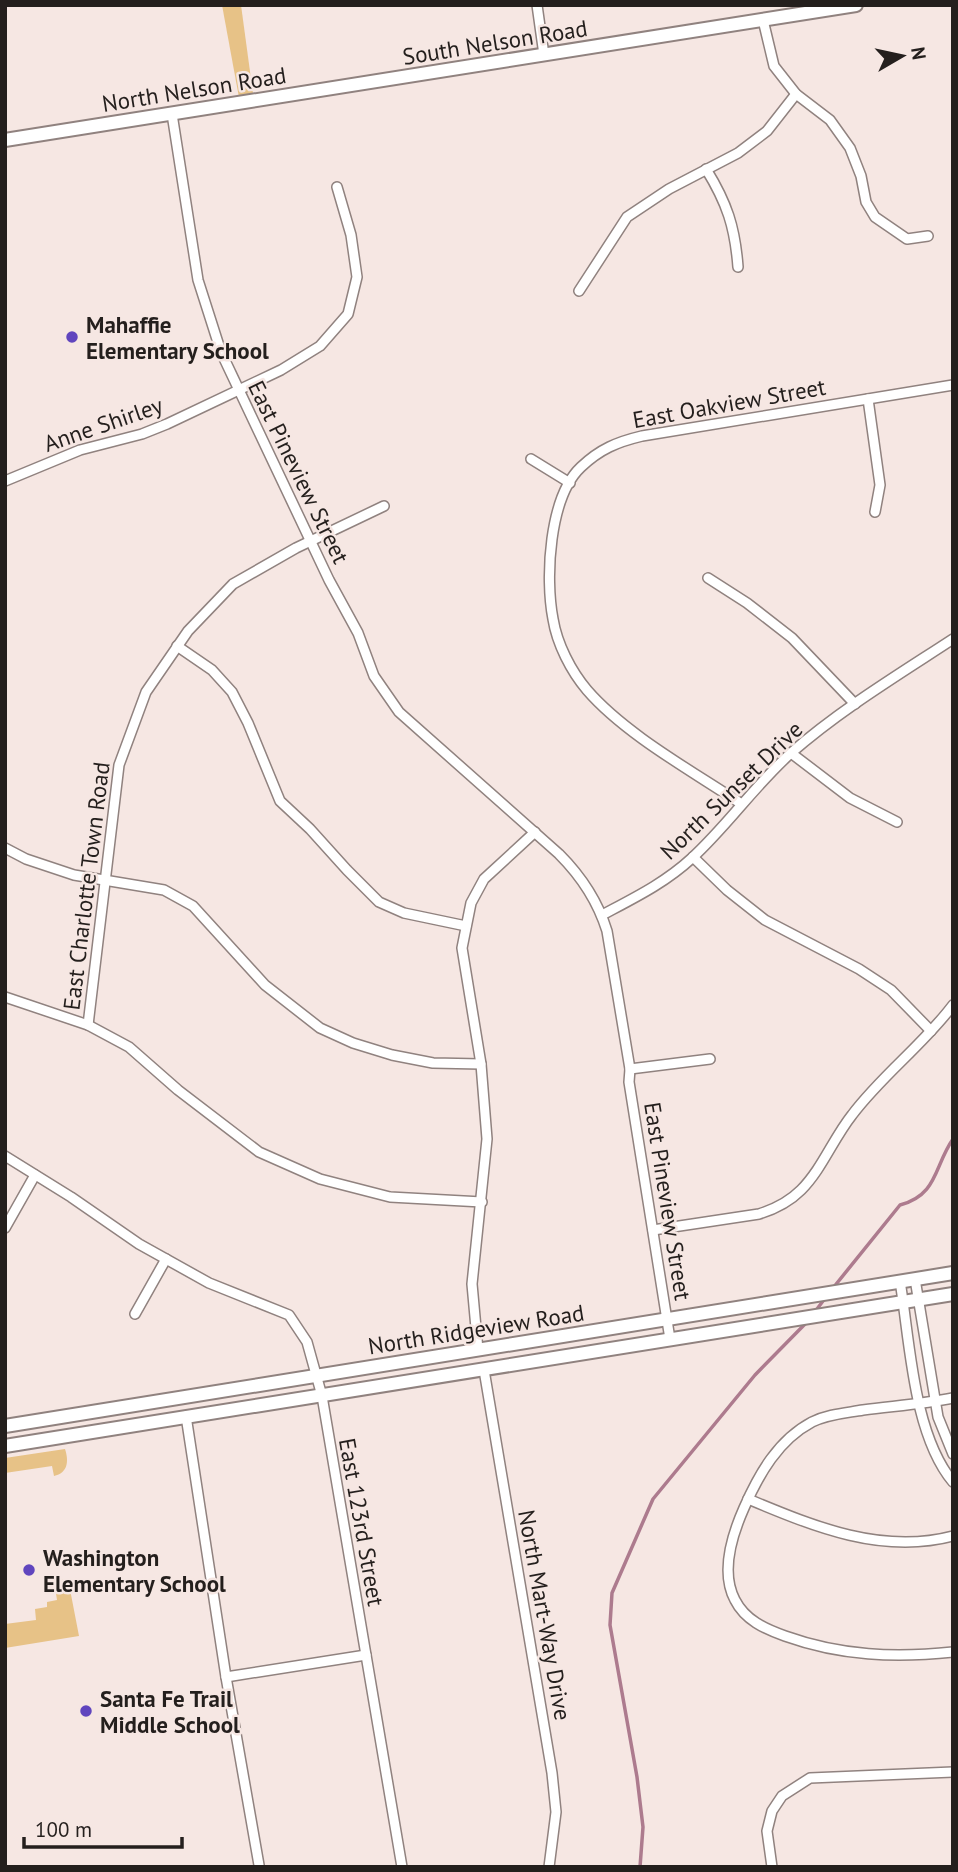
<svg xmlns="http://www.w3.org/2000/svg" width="958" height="1872" font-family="'PT Sans',sans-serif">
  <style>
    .green { fill: #e7c287 }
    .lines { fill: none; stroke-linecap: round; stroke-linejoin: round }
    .stream { stroke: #ad7b8e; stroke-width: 3.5 }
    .street-casing { stroke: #90827f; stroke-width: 12 }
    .secondary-casing { stroke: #90827f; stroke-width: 16 }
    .street { stroke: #fff; stroke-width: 9 }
    .secondary { stroke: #fff; stroke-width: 12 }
    .poi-dot { fill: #6045be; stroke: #f6e7e3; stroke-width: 2.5 }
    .labels { text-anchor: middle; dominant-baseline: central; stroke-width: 5; stroke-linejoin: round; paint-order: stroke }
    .street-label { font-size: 23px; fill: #241f1d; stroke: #f6e7e3 }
    .poi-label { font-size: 23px; font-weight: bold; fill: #241f1d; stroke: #f6e7e3; text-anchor: start }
  </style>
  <rect width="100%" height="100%" fill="#f6e7e3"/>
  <g class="green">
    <polygon points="222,5 241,5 254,101 240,103"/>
    <path d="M65 1449C69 1461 68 1473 54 1476L52 1466 5 1473V1458Z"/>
    <polygon points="68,1579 79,1636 5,1648 5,1624 36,1620 35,1609 47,1607 47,1602 57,1600 54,1581"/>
  </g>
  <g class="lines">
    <g class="stream">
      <path d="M833 1288 900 1205C938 1195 934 1166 953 1139"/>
      <polyline points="814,1313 826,1297"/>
      <polyline points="640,1867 643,1827 637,1777 610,1625 612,1593 653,1499 755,1375 807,1322"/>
    </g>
    <defs>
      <g id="street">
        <polyline points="537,5 544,55"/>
        <polyline points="763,20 774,66 796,94 830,120 850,148 861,176 866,202 875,217 907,239 928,236"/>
        <path d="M172 114 198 280 221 352 329 580 358 633 374 676 399 712 559 854C581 876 598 902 607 931L630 1069 629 1082 670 1339"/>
        <path d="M706 169C727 203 735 227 738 267"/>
        <polyline points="579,291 627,217 669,189 738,153 767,131 796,94"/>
        <polyline points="868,399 880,485 875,512"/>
        <polyline points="531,459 570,483"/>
        <polyline points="5,481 80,450 142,434 167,424 281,370 320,346 348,314 357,277 351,235 337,187"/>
        <polyline points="708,578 747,603 792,638 855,704"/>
        <polyline points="177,646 212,670 232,692 248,723 280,801 310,829 347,870 379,902 404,913 466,926"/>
        <polyline points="791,753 850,798 897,822"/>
        <path d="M740 803C692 771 625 734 587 690 571 671 557 644 553 619 545 578 549 497 581 467 600 449 617 442 642 436L953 385"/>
        <polyline points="5,848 26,859 74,875 164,890 193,906 265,985 320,1028 353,1043 392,1055 433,1063 481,1064"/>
        <polyline points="693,857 727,890 765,920 859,969 891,990 931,1031"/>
        <path d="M602 915C634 898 665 883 692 858 727 826 755 785 791 753 840 710 898 675 953 639"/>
        <polyline points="5,997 88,1025 129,1047 178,1090 259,1152 320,1179 390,1197 482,1202"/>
        <polyline points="88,1025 119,765 146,692 188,631 233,584 296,548 384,506"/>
        <polyline points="630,1069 710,1059"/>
        <polyline points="5,1156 71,1197 139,1244 209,1283 289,1315 307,1342 322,1396 402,1867"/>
        <polyline points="5,1228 35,1175"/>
        <path d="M653 1230 759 1214C775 1209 789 1202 801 1190 822 1169 833 1139 852 1115 882 1075 923 1045 953 1005"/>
        <polyline points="915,1279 938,1417 953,1454"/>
        <path d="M900 1281C910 1342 913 1434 953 1482"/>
        <polyline points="135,1314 166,1259"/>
        <polyline points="478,1350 472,1284 487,1139 481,1064 462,948 471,903 484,879 535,832"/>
        <polyline points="484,1370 552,1773 556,1812 549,1867"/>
        <path d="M953 1398C923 1404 893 1406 863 1410 846 1413 828 1414 812 1422 778 1440 759 1474 744 1508 732 1535 720 1572 735 1600 745 1620 765 1629 785 1636 841 1656 895 1658 953 1652"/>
        <polyline points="186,1416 226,1677 259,1865"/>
        <path d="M748 1499C813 1526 881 1555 953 1536"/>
        <polyline points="226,1677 366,1655"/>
        <polyline points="772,1867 767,1831 772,1811 782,1796 810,1778 953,1772"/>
      </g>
      <g id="secondary">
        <polyline points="5,140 856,5"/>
        <polyline points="5,1426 953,1273"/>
        <polyline points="5,1446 953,1294"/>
      </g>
    </defs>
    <use href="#street" class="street-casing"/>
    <use href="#secondary" class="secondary-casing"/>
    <use href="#street" class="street"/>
    <use href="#secondary" class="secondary"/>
  </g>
  <g class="poi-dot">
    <circle cx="72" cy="337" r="7"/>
    <circle cx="29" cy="1570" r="7"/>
    <circle cx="86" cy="1711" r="7"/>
  </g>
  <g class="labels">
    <g class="street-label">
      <text transform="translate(495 42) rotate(-9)">South Nelson Road</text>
      <text transform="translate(194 89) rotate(-9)">North Nelson Road</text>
      <text transform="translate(729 403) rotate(-10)">East Oakview Street</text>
      <text transform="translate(103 424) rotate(-19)">Anne Shirley</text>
      <text transform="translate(299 472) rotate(64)">East Pineview Street</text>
      <text transform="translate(731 790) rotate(-44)">North Sunset Drive</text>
      <text transform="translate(86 886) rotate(-83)">East Charlotte Town Road</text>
      <text transform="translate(668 1201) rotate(81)">East Pineview Street</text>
      <text transform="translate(476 1329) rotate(-9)">North Ridgeview Road</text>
      <text transform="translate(362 1522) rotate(80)">East 123rd Street</text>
      <text transform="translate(545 1615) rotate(80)">North Mart-Way Drive</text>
    </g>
    <g class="poi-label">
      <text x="86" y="324">Mahaffie<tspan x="86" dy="26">Elementary School</tspan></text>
      <text x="43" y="1557">Washington<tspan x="43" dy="26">Elementary School</tspan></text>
      <text x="100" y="1698">Santa Fe Trail<tspan x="100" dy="26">Middle School</tspan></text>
    </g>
  </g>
  <rect width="958" height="1872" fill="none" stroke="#241f1d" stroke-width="14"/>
  <g transform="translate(902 56) rotate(81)" stroke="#f6e7e3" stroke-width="5" paint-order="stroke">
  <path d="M0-5L12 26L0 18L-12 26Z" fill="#241f1d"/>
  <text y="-10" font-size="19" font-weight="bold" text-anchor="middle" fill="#241f1d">N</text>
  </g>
  <path d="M24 1837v10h158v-10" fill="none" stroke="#241f1d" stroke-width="3.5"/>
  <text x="35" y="1837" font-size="21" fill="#241f1d" stroke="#f6e7e3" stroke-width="5" paint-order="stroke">100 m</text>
</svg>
